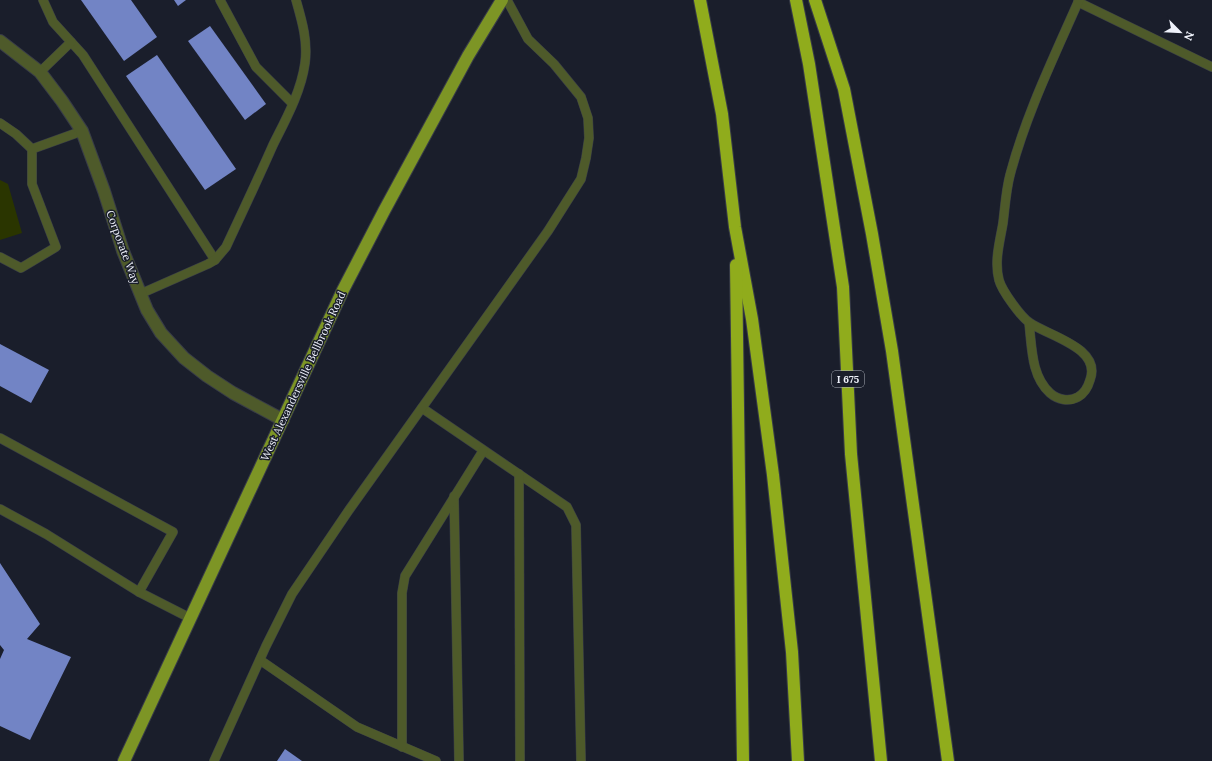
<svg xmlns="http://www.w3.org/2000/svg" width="1212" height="761" font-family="Lora,serif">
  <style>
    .green { fill: #2a3500 }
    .building { fill: #7284c5 }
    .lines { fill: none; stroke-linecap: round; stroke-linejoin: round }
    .lane-casing { stroke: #383c48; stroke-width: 10 }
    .street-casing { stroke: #383c48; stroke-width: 14 }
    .primary-casing { stroke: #383c48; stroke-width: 14 }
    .highway-casing { stroke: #383c48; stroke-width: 14 }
    .lane { stroke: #4e5a2a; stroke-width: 9 }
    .street { stroke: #4e5a2a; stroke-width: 12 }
    .primary { stroke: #7d9525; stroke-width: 12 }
    .highway { stroke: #90ac1c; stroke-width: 12 }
    .labels { text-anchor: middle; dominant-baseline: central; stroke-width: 3; stroke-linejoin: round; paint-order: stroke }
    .shield { fill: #1a1e2b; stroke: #aeb2bc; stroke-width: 1 }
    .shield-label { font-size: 10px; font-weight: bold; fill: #eef1fa }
    .street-label { font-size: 11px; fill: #eef1fa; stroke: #1a1e2b }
  </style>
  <rect width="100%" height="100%" fill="#1a1e2b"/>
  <polygon class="green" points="0,180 8,184 22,233 0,240"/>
  <g class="building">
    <polygon points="81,0 131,0 157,37 124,61"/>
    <polygon points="174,0 186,0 178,6"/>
    <polygon points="210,26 266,104 245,120 188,41"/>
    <polygon points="157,55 236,169 205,190 126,76"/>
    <polygon points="0,344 49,370 31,403 0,386"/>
    <polygon points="0,563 40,624 27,639 71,657 30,740 0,726 0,659 4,650 0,645"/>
    <polygon points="285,749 302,761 277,761"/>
  </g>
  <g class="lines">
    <defs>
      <g id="lane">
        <polyline points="43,0 53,22 83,55 215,260"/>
        <polyline points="220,0 256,67 292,103"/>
        <polyline points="1078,2 1212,67"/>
        <polyline points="40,72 71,42"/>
        <polyline points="0,123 16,134 32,149"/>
        <polyline points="0,257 21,268 56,247 32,184 32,149 82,131"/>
        <path d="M140 294 208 264 215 260 226 247C242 213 258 179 273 145 286 119 301 92 305 63 308 41 302 21 296 0"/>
        <path d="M1029 323C1032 347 1031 376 1050 393 1058 400 1069 402 1078 397 1085 393 1088 387 1090 380 1102 348 1049 336 1030 323 1021 317 1002 291 999 280 994 261 1000 241 1003 223 1005 207 1006 190 1010 175 1026 114 1054 57 1079 0"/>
        <polyline points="422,408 567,507 576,525 581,761"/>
        <polyline points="0,438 173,532 139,592"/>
        <polyline points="519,474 520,761"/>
        <polyline points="454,496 459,761"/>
        <polyline points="0,509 46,534 139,592 190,618"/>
        <polyline points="260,660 357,727 436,761"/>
        <polyline points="402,747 402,593 405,576 483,451"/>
        <polyline points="214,761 266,646 292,594 349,510 548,231 581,179 586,158 589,138 588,118 581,97 554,64 528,39 507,0"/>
      </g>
      <polyline id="street" points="0,41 40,72 62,101 82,131 104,191 123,251 147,310 161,333 184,358 207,376 233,393 283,420"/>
      <polyline id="primary" points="124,761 343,290 384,211 468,56 502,0"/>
      <g id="highway">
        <polyline points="700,0 722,114 735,227 752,319 773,475 792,652 798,761"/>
        <polyline points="796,0 809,64 843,287 851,454 881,761"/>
        <polyline points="815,0 844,89 872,234 892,351 948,761"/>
        <polyline points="736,265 743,761"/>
      </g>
    </defs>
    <use href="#lane" class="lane-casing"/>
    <use href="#street" class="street-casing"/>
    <use href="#primary" class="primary-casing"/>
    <use href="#highway" class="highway-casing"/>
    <use href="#lane" class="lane"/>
    <use href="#street" class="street"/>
    <use href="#primary" class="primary"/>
    <use href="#highway" class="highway"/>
  </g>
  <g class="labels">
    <rect class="shield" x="832" y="371" width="32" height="16" rx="3"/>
    <g class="shield-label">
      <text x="848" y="379">I 675</text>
    </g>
    <g class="street-label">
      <text transform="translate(123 247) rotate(70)">Corporate Way</text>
      <text transform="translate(303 376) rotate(-65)">West Alexandersville Bellbrook Road</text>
    </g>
  </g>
  <g transform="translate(1180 32) rotate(114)" stroke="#1a1e2b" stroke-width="3" paint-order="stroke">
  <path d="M0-3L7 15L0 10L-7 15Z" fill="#eef1fa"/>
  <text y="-6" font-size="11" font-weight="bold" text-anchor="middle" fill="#eef1fa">N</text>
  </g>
</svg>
